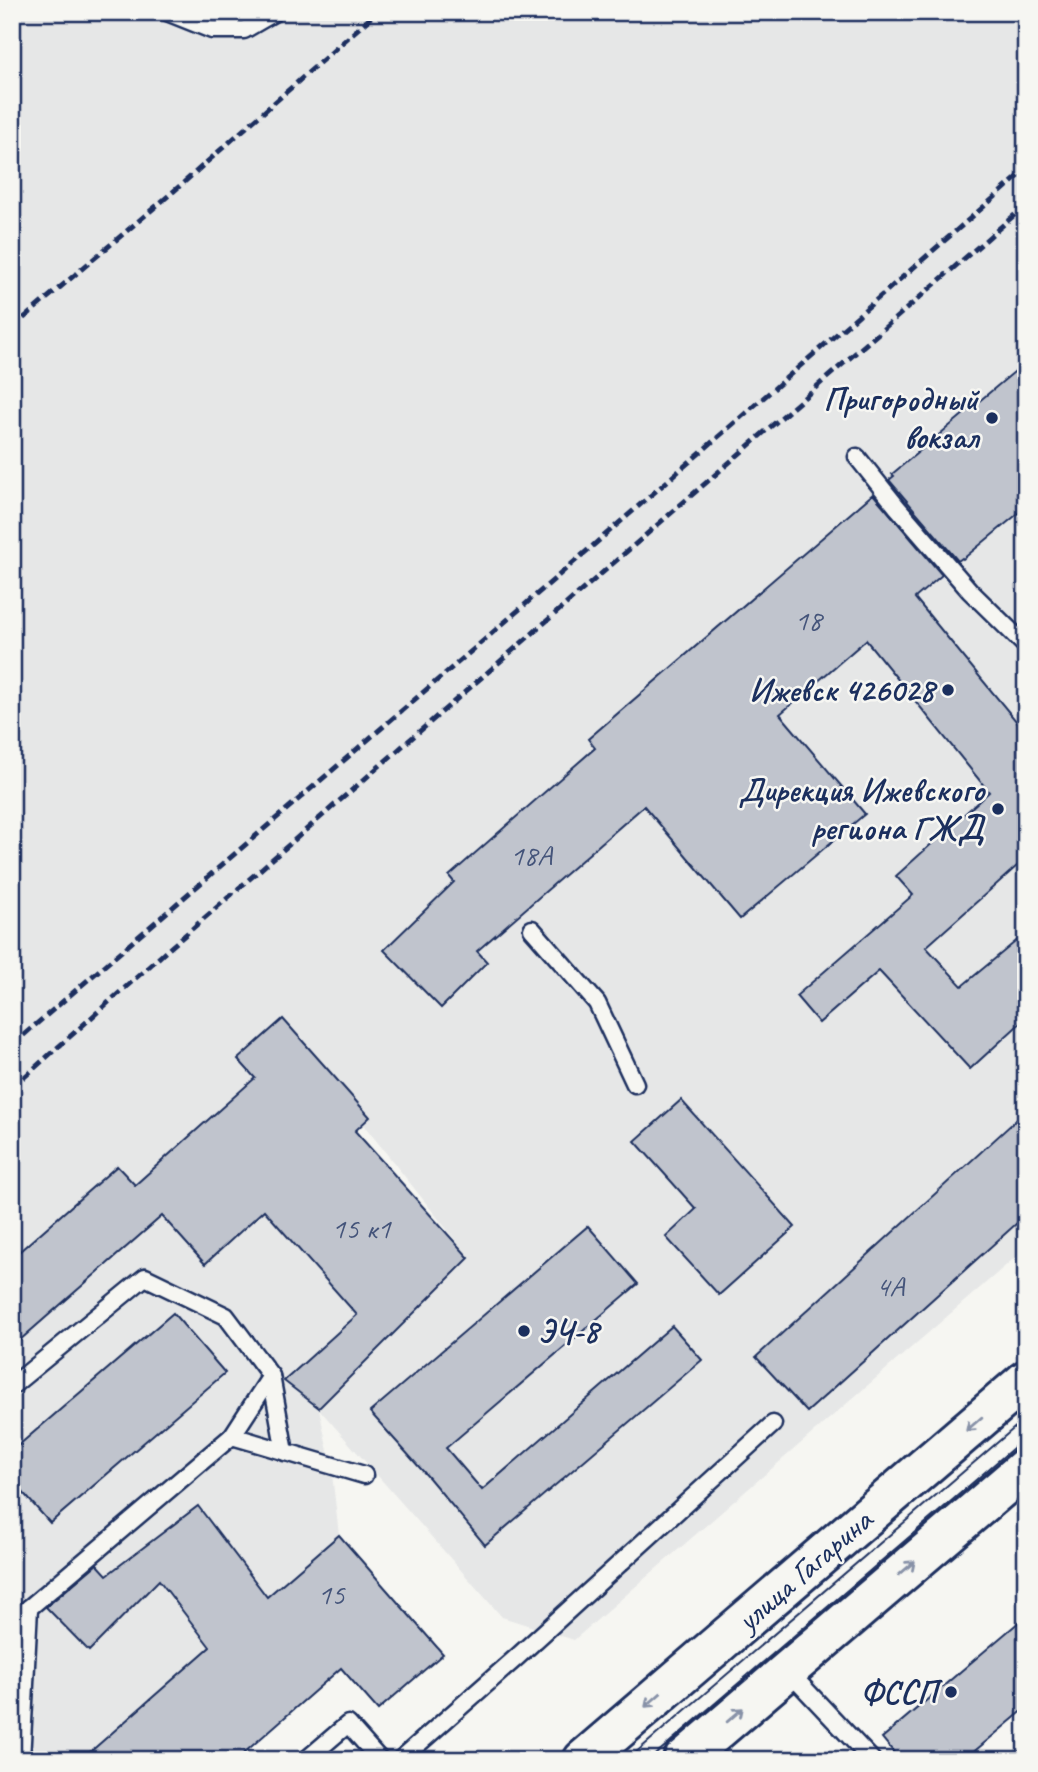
<svg xmlns="http://www.w3.org/2000/svg" width="1038" height="1772" font-family="Caveat,sans-serif">
  <style>
    .built { fill: #e6e7e7; fill-rule: evenodd }
    .building { fill: #c0c4cd; stroke: #1b2f5e; stroke-width: 2 }
    .lines { fill: none; stroke-linecap: round; stroke-linejoin: round }
    .lane-casing { stroke: #1b2f5e; stroke-width: 21 }
    .primary-casing { stroke: #1b2f5e; stroke-width: 44 }
    .lane { stroke: #f6f6f2; stroke-width: 16 }
    .primary { stroke: #f6f6f2; stroke-width: 38 }
    .tram { stroke: #1b2f5e; stroke-width: 2 }
    .rail { stroke: #1b2f5e; stroke-width: 5; stroke-dasharray: 10 5; stroke-linecap: butt }
    .oneway { stroke: #8892a8 }
    .poi-dot { fill: #1b2f5e; stroke: #f6f6f2; stroke-width: 2.5 }
    .labels { text-anchor: middle; dominant-baseline: central; stroke-width: 5; stroke-linejoin: round; paint-order: stroke }
    .number-label { font-size: 30px; fill: #44547a }
    .poi-label { font-size: 33px; font-weight: bold; fill: #1b2f5e; stroke: #f6f6f2; text-anchor: end }
    .street-label { font-size: 33px; fill: #1b2f5e; stroke: #f6f6f2 }
  </style>
  <rect width="100%" height="100%" fill="#f6f6f2"/>
  <filter id="ink" filterUnits="userSpaceOnUse"><feTurbulence type="fractalNoise" baseFrequency=".0143" numOctaves="2"/><feDisplacementMap in="SourceGraphic" scale="14" xChannelSelector="R" yChannelSelector="G"/><feConvolveMatrix kernelMatrix="1 2 1 2 8 2 1 2 1" color-interpolation-filters="sRGB"/></filter>
  <g filter="url(#ink)">
    <path class="built" d="M12 12H1026V1248L574 1640 502 1617 319 1409 331 1465 339 1535 443 1654 378 1710 341 1669 236 1760H12ZM363 1124 460 1246 459 1247 356 1131Z"/>
    <g class="building">
      <polygon points="1026,362 1026,507 963,559 962,558 958,561 889,480 894,476 892,474"/>
      <polygon points="873,494 942,575 915,598 1026,733 1026,858 926,947 962,986 1026,933 1026,1018 970,1069 879,971 819,1023 796,996 913,895 896,876 989,792 866,640 780,714 865,814 740,919 644,806 477,951 487,962 441,1008 384,950 454,882 449,876 595,748 588,739"/>
      <polygon points="283,1019 370,1117 355,1131 469,1258 319,1408 284,1381 357,1315 264,1210 205,1264 162,1216 12,1347 12,1258 117,1166 135,1185 255,1078 238,1059"/>
      <polygon points="681,1100 795,1227 719,1295 666,1237 696,1209 635,1141"/>
      <polygon points="1026,1111 1026,1215 807,1412 756,1357"/>
      <polygon points="588,1226 638,1284 446,1448 482,1490 672,1326 702,1360 485,1545 429,1478 370,1412"/>
      <polygon points="173,1313 225,1373 50,1523 12,1480 12,1451"/>
      <polygon points="198,1506 267,1597 339,1535 443,1654 378,1710 341,1668 236,1760 81,1760 210,1647 159,1580 89,1651 46,1607 97,1564 107,1575"/>
      <polygon points="1026,1616 1026,1708 964,1760 900,1760 882,1738"/>
    </g>
    <g class="lines">
      <defs>
        <g id="lane">
          <polyline points="167,12 212,30 244,30 275,12"/>
          <polyline points="857,457 897,507 970,591 1026,646"/>
          <polyline points="532,929 597,1003 635,1084"/>
          <polyline points="12,1386 145,1277 226,1316 271,1376 285,1452"/>
          <polyline points="232,1436 271,1376"/>
          <polyline points="12,1623 29,1608"/>
          <polyline points="787,1670 872,1760"/>
          <polyline points="21,1760 29,1608 232,1436 364,1475"/>
          <polyline points="306,1760 348,1724 380,1760"/>
          <polyline points="400,1760 517,1657 773,1424"/>
          <polyline points="1024,1760 1026,1758"/>
        </g>
        <g id="primary">
          <polyline points="583,1760 1026,1380"/>
          <polyline points="683,1760 1026,1467"/>
        </g>
      </defs>
      <use href="#lane" class="lane-casing"/>
      <use href="#primary" class="primary-casing"/>
      <use href="#lane" class="lane"/>
      <use href="#primary" class="primary"/>
      <g class="tram">
        <polyline points="627,1760 1026,1418"/>
        <polyline points="649,1760 1026,1437"/>
      </g>
      <g class="rail">
        <polyline points="12,328 174,191 377,12"/>
        <polyline points="12,1045 476,647 1026,170"/>
        <polyline points="12,1088 163,954 1026,205"/>
      </g>
    </g>
    <defs><path id="oneway-shaft" d="M-6 0H5M1.5-3L5.5 0L1.5 3" fill="none" stroke-width="1.6" stroke-linecap="round" stroke-linejoin="round" transform="scale(1.75)"/></defs>
    <g class="oneway">
      <use href="#oneway-shaft" transform="translate(974 1424) rotate(139)"/>
      <use href="#oneway-shaft" transform="translate(907 1568) rotate(-41)"/>
      <use href="#oneway-shaft" transform="translate(653 1700) rotate(139)"/>
      <use href="#oneway-shaft" transform="translate(735 1715) rotate(-41)"/>
    </g>
  </g>
  <g class="poi-dot">
    <circle cx="992" cy="418" r="7"/>
    <circle cx="948" cy="690" r="7"/>
    <circle cx="998" cy="809" r="7"/>
    <circle cx="524" cy="1331" r="7"/>
    <circle cx="951" cy="1692" r="7"/>
  </g>
  <g class="labels">
    <g class="number-label">
      <text x="808" y="620">18</text>
      <text x="531" y="855">18А</text>
      <text x="361" y="1228">15 к1</text>
      <text x="890" y="1286">4А</text>
      <text x="331" y="1594">15</text>
    </g>
    <g class="poi-label">
      <text x="978" y="399">Пригородный<tspan x="978" dy="38">вокзал</tspan></text>
      <text x="934" y="690">Ижевск 426028</text>
      <text x="984" y="790">Дирекция Ижевского<tspan x="984" dy="38">региона ГЖД</tspan></text>
      <text x="538" y="1331" text-anchor="start">ЭЧ-8</text>
      <text x="937" y="1692">ФССП</text>
    </g>
    <g class="street-label">
      <text transform="translate(804 1570) rotate(-41)">улица Гагарина</text>
    </g>
  </g>
  <rect width="1038" height="1772" fill="none" stroke="#f6f6f2" stroke-width="42"/>
  <rect x="21" y="21" width="996" height="1730" fill="none" stroke="#1b2f5e" stroke-width="2.5" filter="url(#ink)"/>
</svg>
